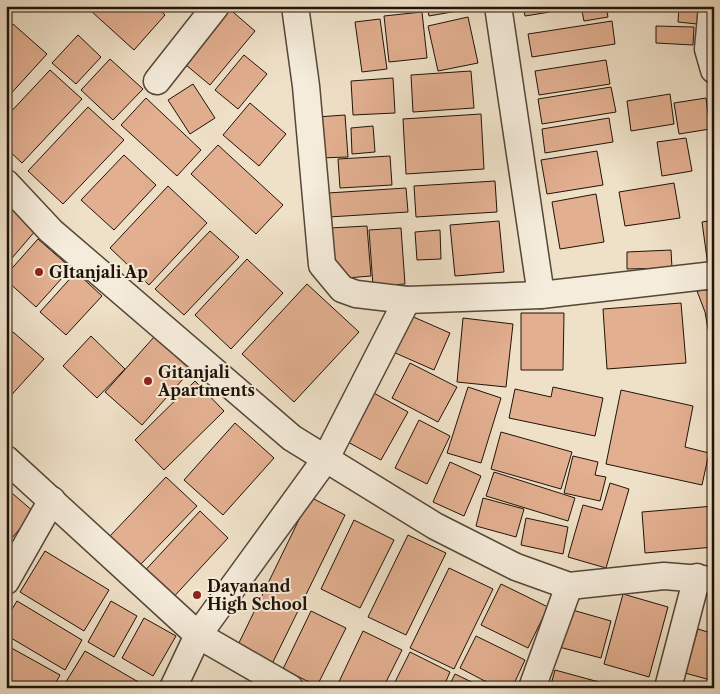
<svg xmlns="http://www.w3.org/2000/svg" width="720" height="694" font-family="'Libre Caslon Text',serif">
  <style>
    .building { fill: #e2af90; stroke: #201308 }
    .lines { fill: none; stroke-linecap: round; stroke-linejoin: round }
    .minor-casing { stroke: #544638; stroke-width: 29 }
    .minor { stroke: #f5ecdb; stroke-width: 26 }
    .poi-dot { fill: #8f2418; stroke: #f5ecdb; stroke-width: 2 }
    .labels { text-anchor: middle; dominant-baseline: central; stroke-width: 4; stroke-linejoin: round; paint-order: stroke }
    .poi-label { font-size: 16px; font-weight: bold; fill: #201308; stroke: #f5ecdb; text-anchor: start }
  </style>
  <rect width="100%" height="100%" fill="#efe1c8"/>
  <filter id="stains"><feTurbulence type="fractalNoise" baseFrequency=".004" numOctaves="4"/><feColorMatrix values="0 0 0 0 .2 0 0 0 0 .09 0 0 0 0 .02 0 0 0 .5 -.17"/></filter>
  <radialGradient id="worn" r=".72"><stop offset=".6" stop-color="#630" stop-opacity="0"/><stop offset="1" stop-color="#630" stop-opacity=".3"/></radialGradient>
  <g class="building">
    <polygon points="96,6 155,6 165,15 134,50 91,11"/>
    <polygon points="226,6 255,31 210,85 180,60"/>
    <polygon points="427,6 468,6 469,9 429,16"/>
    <polygon points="523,6 549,6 550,12 525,16"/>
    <polygon points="581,6 606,6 608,17 584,21"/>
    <polygon points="679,6 699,6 697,24 678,22"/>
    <polygon points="422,12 427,58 389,62 384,16"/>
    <polygon points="468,17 478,63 438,71 428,26"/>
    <polygon points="380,19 387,69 362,72 355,22"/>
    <polygon points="612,21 615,44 532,57 528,34"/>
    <polygon points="13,24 47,54 6,99 6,32"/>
    <polygon points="656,26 694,27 693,45 656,43"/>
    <polygon points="78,35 101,57 76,84 52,63"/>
    <polygon points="244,55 267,74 238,109 215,90"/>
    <polygon points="110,59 143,89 113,120 81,90"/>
    <polygon points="606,60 610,84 539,95 535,71"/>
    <polygon points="50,70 82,99 22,163 6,148 6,117"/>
    <polygon points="471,71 474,108 413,112 411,75"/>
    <polygon points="393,78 395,113 353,115 351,81"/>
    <polygon points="193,84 215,118 190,134 168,100"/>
    <polygon points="611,87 616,112 542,124 538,99"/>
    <polygon points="670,94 674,124 631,131 627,101"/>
    <polygon points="146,98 201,150 177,176 121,125"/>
    <polygon points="706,98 710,129 679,134 674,103"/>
    <polygon points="250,103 286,134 259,166 223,135"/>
    <polygon points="88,107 124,140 63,204 28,171"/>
    <polygon points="481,114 484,169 406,174 403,119"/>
    <polygon points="345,115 348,157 319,158 317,117"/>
    <polygon points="609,118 613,142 545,153 542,129"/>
    <polygon points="373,126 375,152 352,154 351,128"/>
    <polygon points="686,138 692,171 662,176 657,142"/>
    <polygon points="218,145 283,205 256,234 191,174"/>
    <polygon points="597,151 603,185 547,194 541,160"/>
    <polygon points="124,155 156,185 114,230 81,200"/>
    <polygon points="390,156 392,185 340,188 338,159"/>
    <polygon points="495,181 497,212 416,217 414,186"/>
    <polygon points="674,183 680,218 625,226 619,192"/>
    <polygon points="168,186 207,223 149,285 110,248"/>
    <polygon points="406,188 408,212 329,217 328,193"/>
    <polygon points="596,194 604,242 560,249 552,202"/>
    <polygon points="6,205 36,230 6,265"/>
    <polygon points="714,220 714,265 708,266 702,222"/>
    <polygon points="499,221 504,272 455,276 450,225"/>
    <polygon points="367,226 371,276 334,279 330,228"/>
    <polygon points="401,228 405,284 373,286 369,230"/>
    <polygon points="440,230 441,259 417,260 415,232"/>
    <polygon points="210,231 239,257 184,315 155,289"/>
    <polygon points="38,239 71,268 36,307 6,280 6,275"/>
    <polygon points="671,250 672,268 627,269 627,252"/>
    <polygon points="247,259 283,293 231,349 195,315"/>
    <polygon points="76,272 102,296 66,335 40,312"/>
    <polygon points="307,284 359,332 294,402 242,354"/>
    <polygon points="714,289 714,362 705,312 697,291"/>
    <polygon points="681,303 686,363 607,369 603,309"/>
    <polygon points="521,313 564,313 563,370 521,370"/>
    <polygon points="409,315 450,333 434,370 393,352"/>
    <polygon points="463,318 513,324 506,387 457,382"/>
    <polygon points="13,332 44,359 6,401 6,340"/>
    <polygon points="91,336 125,369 97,398 63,366"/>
    <polygon points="154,337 191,370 142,425 105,392"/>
    <polygon points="410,363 457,387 438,422 392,398"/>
    <polygon points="195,381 224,411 164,470 135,440"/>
    <polygon points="468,387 501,398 481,463 447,453"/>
    <polygon points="553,387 603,398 595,436 509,418 515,389 551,397"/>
    <polygon points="621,390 693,406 685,447 709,453 702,485 606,464"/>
    <polygon points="372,392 408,412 381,460 344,440"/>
    <polygon points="419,420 450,436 427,484 395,468"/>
    <polygon points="235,423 274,458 223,515 184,480"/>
    <polygon points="501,432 572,452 561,489 491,469"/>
    <polygon points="573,456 598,462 595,475 606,477 600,501 564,493"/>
    <polygon points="450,462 481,476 464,516 433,502"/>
    <polygon points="494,472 575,498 568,521 486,496"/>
    <polygon points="166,477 197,506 140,565 110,536"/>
    <polygon points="610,483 629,489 606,568 568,557 583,505 602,510"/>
    <polygon points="6,488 34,512 6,545"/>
    <polygon points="310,497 345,515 270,668 235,651"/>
    <polygon points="483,498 524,509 516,537 476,526"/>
    <polygon points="714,506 714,547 645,553 642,512"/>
    <polygon points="200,511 228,538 169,602 140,576"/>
    <polygon points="526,518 568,527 563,554 521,545"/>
    <polygon points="354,520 394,540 360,608 321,589"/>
    <polygon points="408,535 446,553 406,635 368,617"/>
    <polygon points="45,551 109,590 84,631 20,592"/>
    <polygon points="449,568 493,589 454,669 410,648"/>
    <polygon points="501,584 548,607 528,648 481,625"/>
    <polygon points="623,594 668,607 649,677 604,664"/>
    <polygon points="714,595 714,618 708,616"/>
    <polygon points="17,601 82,640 65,670 6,635 6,619"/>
    <polygon points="111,601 137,616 114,657 88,642"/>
    <polygon points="569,609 611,621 601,658 559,647"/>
    <polygon points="311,611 346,628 317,686 283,669"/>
    <polygon points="144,618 176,636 153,676 122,658"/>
    <polygon points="698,629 714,634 714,681 685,673"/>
    <polygon points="363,631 402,650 383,688 340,688 337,686"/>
    <polygon points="476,636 525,660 512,688 498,688 460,668"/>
    <polygon points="6,645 60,675 53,688 6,687"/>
    <polygon points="85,651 147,687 147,688 68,688 64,685"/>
    <polygon points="410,652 450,672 443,688 392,688"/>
    <polygon points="555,670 599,682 597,688 550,688"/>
    <polygon points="455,674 484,688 448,688"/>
    <polygon points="603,682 623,688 602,688"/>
  </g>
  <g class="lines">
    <defs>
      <g id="minor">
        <polyline points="295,6 306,86 322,265 342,289 356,294 407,300 541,295 714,275"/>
        <polyline points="498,6 541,295"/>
        <polyline points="712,6 708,49 714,70"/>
        <polyline points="157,81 216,6"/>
        <polyline points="6,183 51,231 292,438 435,526 516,567 569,586 664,576 714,580"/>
        <polyline points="6,459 198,635 290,688"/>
        <polyline points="6,581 52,500"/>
        <polyline points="173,688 198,635 325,460 407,300"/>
        <polyline points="532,688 569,586"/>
        <polyline points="668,688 697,577"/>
      </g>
    </defs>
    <use href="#minor" class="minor-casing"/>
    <use href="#minor" class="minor"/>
  </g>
  <g class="poi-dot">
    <circle cx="39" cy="272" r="5"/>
    <circle cx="148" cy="381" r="5"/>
    <circle cx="197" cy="595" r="5"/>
  </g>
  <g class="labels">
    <g class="poi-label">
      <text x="49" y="272">GItanjali Ap</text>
      <text x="158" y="372">Gitanjali<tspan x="158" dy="18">Apartments</tspan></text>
      <text x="207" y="586">Dayanand<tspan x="207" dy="18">High School</tspan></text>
    </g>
  </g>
  <rect width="720" height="694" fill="none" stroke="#efe1c8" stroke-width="25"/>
  <rect x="8" y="8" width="705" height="679" fill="none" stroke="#201308" stroke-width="2.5"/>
  <rect x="12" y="12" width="695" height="669" fill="none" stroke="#201308"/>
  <rect width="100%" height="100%" filter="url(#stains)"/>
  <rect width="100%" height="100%" fill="url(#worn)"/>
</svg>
